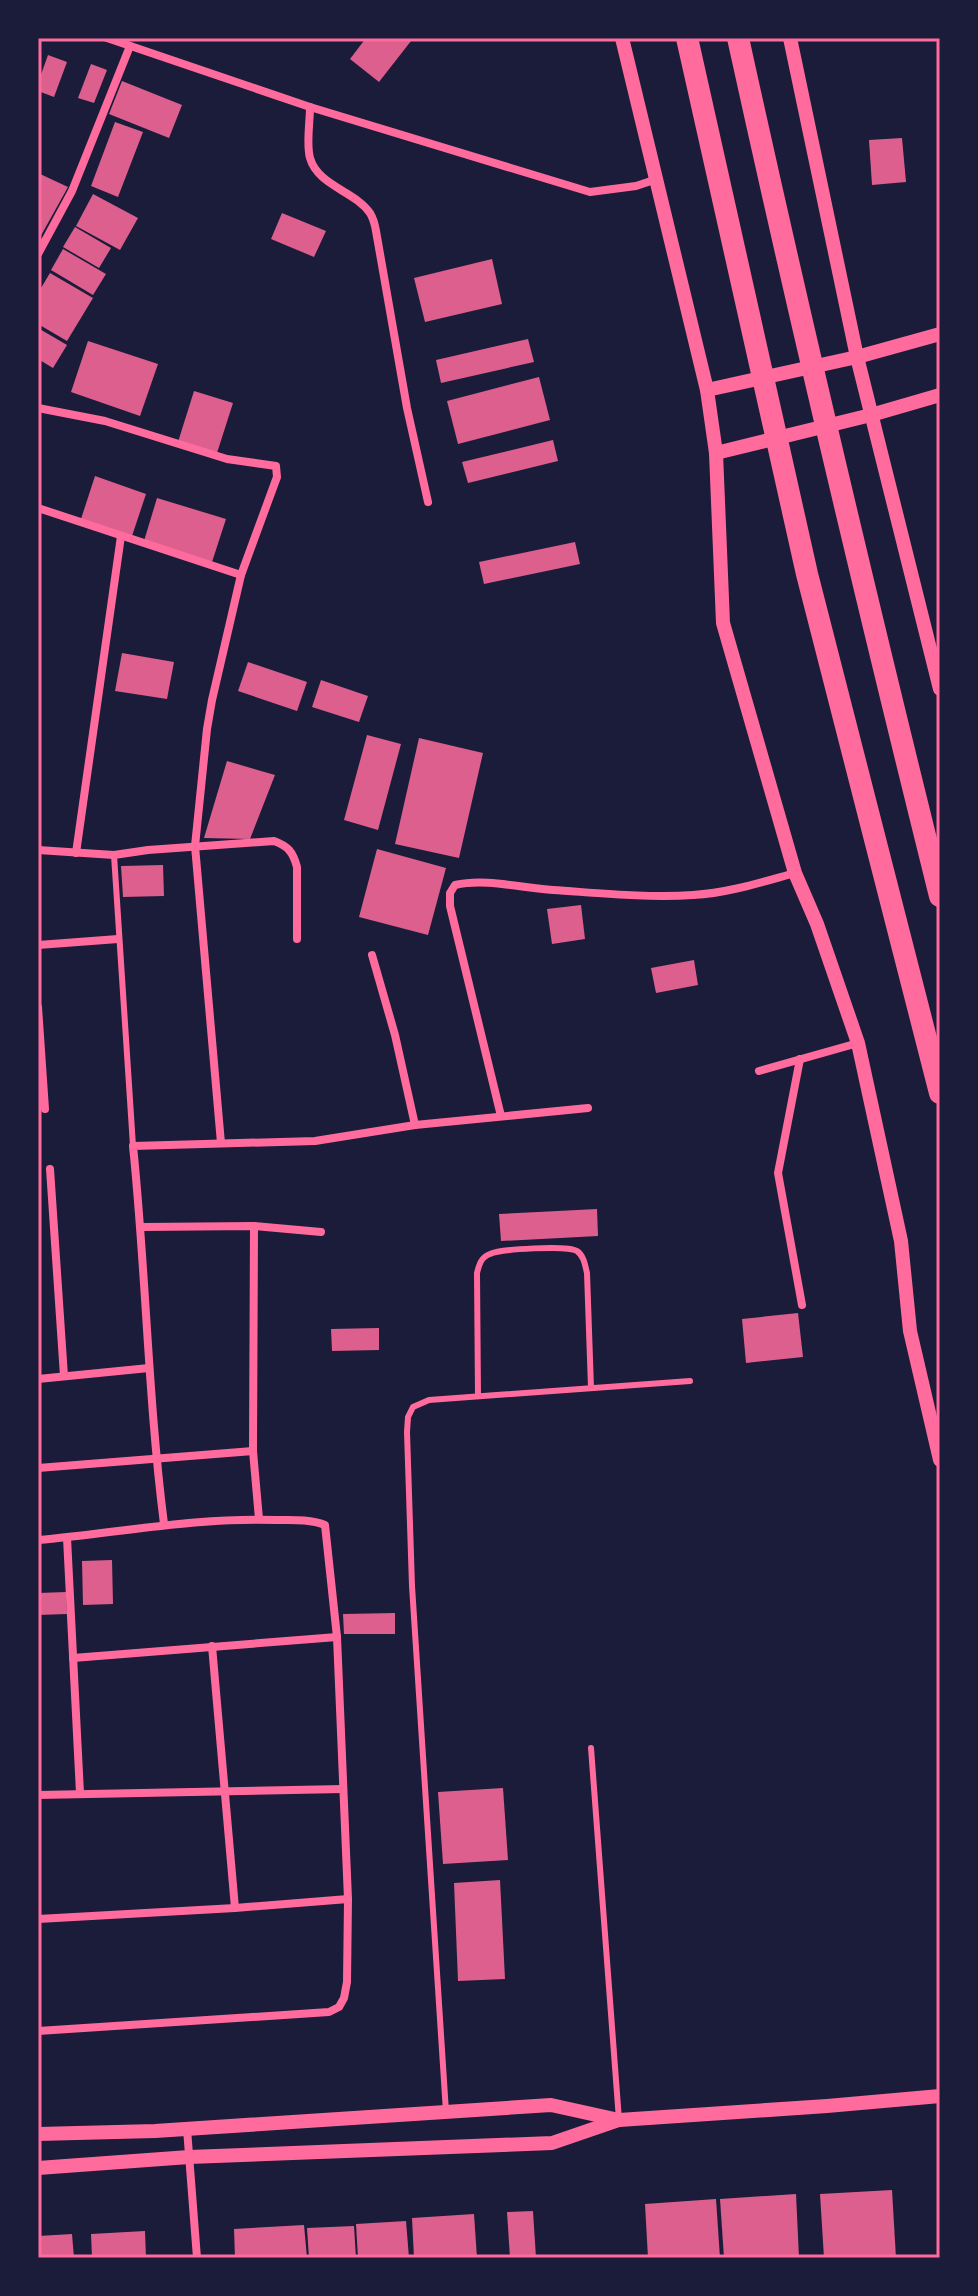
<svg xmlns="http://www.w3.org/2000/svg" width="978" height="2296" font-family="Montserrat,sans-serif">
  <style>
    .building { fill: #dd5f8e }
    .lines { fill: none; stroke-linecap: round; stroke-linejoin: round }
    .service { stroke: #ff6b9d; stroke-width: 6 }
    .minor { stroke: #ff6b9d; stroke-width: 8 }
    .tertiary { stroke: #ff6b9d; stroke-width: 14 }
    .trunk { stroke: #ff6b9d; stroke-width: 22 }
    .neatline { fill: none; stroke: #ff6b9d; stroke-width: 3 }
  </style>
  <rect width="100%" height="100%" fill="#1b1b3a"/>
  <g class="building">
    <polygon points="366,38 408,38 411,41 379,82 350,59"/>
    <polygon points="48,55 67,62 54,97 38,91 38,83"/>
    <polygon points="91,64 107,70 94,103 78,98"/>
    <polygon points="122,81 182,105 169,138 109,114"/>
    <polygon points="115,122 143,132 118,197 91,186"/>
    <polygon points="902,138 906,182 872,185 869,140"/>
    <polygon points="38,173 68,187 38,241"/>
    <polygon points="93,194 138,218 120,250 76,226"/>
    <polygon points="282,213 326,231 314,257 271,239"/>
    <polygon points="75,227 111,248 99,268 63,247"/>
    <polygon points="63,249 106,274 93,295 51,270"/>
    <polygon points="492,259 502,304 425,322 414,278"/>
    <polygon points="50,273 93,298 67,341 38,324 38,293"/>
    <polygon points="38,328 67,345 53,368 38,359"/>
    <polygon points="528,339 534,362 441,383 436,360"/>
    <polygon points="88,341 158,364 140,416 71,392"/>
    <polygon points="539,377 550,420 458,444 447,401"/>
    <polygon points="194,391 233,403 217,453 178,442"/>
    <polygon points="553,440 558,461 468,483 462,462"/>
    <polygon points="95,476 146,494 132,536 81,519"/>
    <polygon points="157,498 226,519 212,562 144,541"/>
    <polygon points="575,542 580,564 484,584 479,562"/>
    <polygon points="122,653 174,662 167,699 115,691"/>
    <polygon points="248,662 307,682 297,711 238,691"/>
    <polygon points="321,680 368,696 359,722 312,707"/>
    <polygon points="367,735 401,744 378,830 344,820"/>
    <polygon points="419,738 483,753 459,858 395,844"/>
    <polygon points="227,761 275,775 250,839 204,838"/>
    <polygon points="377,849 446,868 428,935 359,917"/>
    <polygon points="163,865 164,896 123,897 121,866"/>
    <polygon points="581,905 585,939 552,944 547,909"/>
    <polygon points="694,960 698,985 656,993 651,968"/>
    <polygon points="597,1209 598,1236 501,1241 499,1214"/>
    <polygon points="798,1313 803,1357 746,1363 742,1319"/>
    <polygon points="379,1328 379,1350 332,1351 331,1329"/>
    <polygon points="112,1560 113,1604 83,1605 82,1561"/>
    <polygon points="66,1592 67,1614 38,1615 38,1593"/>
    <polygon points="395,1613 395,1634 344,1634 343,1614"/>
    <polygon points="503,1788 508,1860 443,1864 438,1792"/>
    <polygon points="500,1880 505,1979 458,1981 454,1883"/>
    <polygon points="892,2190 896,2258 824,2258 820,2194"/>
    <polygon points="796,2194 799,2258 724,2258 720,2199"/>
    <polygon points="716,2199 720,2258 648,2258 645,2204"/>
    <polygon points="533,2211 536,2258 510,2258 507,2212"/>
    <polygon points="474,2214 477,2258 414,2258 412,2218"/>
    <polygon points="406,2221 409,2258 358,2258 356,2224"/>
    <polygon points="304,2225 307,2258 235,2258 234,2229"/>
    <polygon points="354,2226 356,2258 309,2258 307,2228"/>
    <polygon points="145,2231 146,2258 92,2258 91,2234"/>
    <polygon points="72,2234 74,2258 38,2258 38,2236"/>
  </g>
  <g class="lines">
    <g class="service">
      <polyline points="114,855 133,1146"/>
      <path d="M478 1396 477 1273C479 1265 481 1257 490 1254 501 1249 567 1245 577 1251 584 1256 585 1265 587 1273L591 1388"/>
      <polyline points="591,1748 619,2120"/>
      <polyline points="446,2112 412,1586 407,1432 408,1417 413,1407 429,1400 690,1381"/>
    </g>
    <g class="minor">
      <polyline points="107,38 310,107 590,192 636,186 657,179"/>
      <path d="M310 107C310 123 306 143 310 158 318 186 355 191 370 213 373 218 375 225 376 231L407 408 428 502"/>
      <polyline points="38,254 72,191 130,46"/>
      <polyline points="38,408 105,421 227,459 276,466 277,477 241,575 212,700 207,729 195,846 221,1143"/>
      <polyline points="38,508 241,575"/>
      <path d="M38 850 114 855 148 850 274 841C288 846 293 852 297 867V939"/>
      <polyline points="76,853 121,536"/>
      <polyline points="38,945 118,939"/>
      <polyline points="372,955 395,1035 415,1125"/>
      <polyline points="38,1007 45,1109"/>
      <polyline points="800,1059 778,1173 802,1305"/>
      <polyline points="759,1071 858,1043"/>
      <path d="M501 1116 450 906V893L455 885C486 878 521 888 553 890 599 893 647 898 693 895 728 893 762 882 795 873"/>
      <polyline points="50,1169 64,1376"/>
      <polyline points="254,1226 253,1451 259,1519"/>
      <polyline points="142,1227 254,1226 321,1232"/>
      <polyline points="38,1379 149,1368"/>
      <polyline points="38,1468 253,1451"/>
      <path d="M164 1524C148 1399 146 1272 133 1146L315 1141 415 1125 588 1108"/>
      <polyline points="67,1538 80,1793"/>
      <path d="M38 1540C117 1533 196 1517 277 1520 293 1520 310 1519 325 1525L337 1637 348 1899 347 1982 344 1998 339 2007 329 2012 38 2031"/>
      <polyline points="212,1646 235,1908"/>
      <polyline points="73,1658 337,1637"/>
      <polyline points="38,1795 343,1789"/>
      <polyline points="38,1919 235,1908 348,1899"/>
      <polyline points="187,2129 197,2258"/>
    </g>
    <g class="tertiary">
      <polyline points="622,38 707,390 716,453 723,623 795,873 817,924 858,1043 901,1241 910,1331 940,1460"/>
      <polyline points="790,38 857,357 940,689"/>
      <polyline points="707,390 857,357 940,334"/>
      <polyline points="716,453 871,415 940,395"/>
      <polyline points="38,2134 155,2131 551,2105 619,2120"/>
      <polyline points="38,2168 189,2157 552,2143 619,2120 827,2106 940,2096"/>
    </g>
    <g class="trunk">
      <polyline points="687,38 807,574 940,1093"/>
      <path d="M738 38C801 325 869 611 940 896"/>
    </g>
  </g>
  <rect width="978" height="2296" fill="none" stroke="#1b1b3a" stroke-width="80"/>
  <rect x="40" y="40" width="898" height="2216" class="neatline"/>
</svg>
